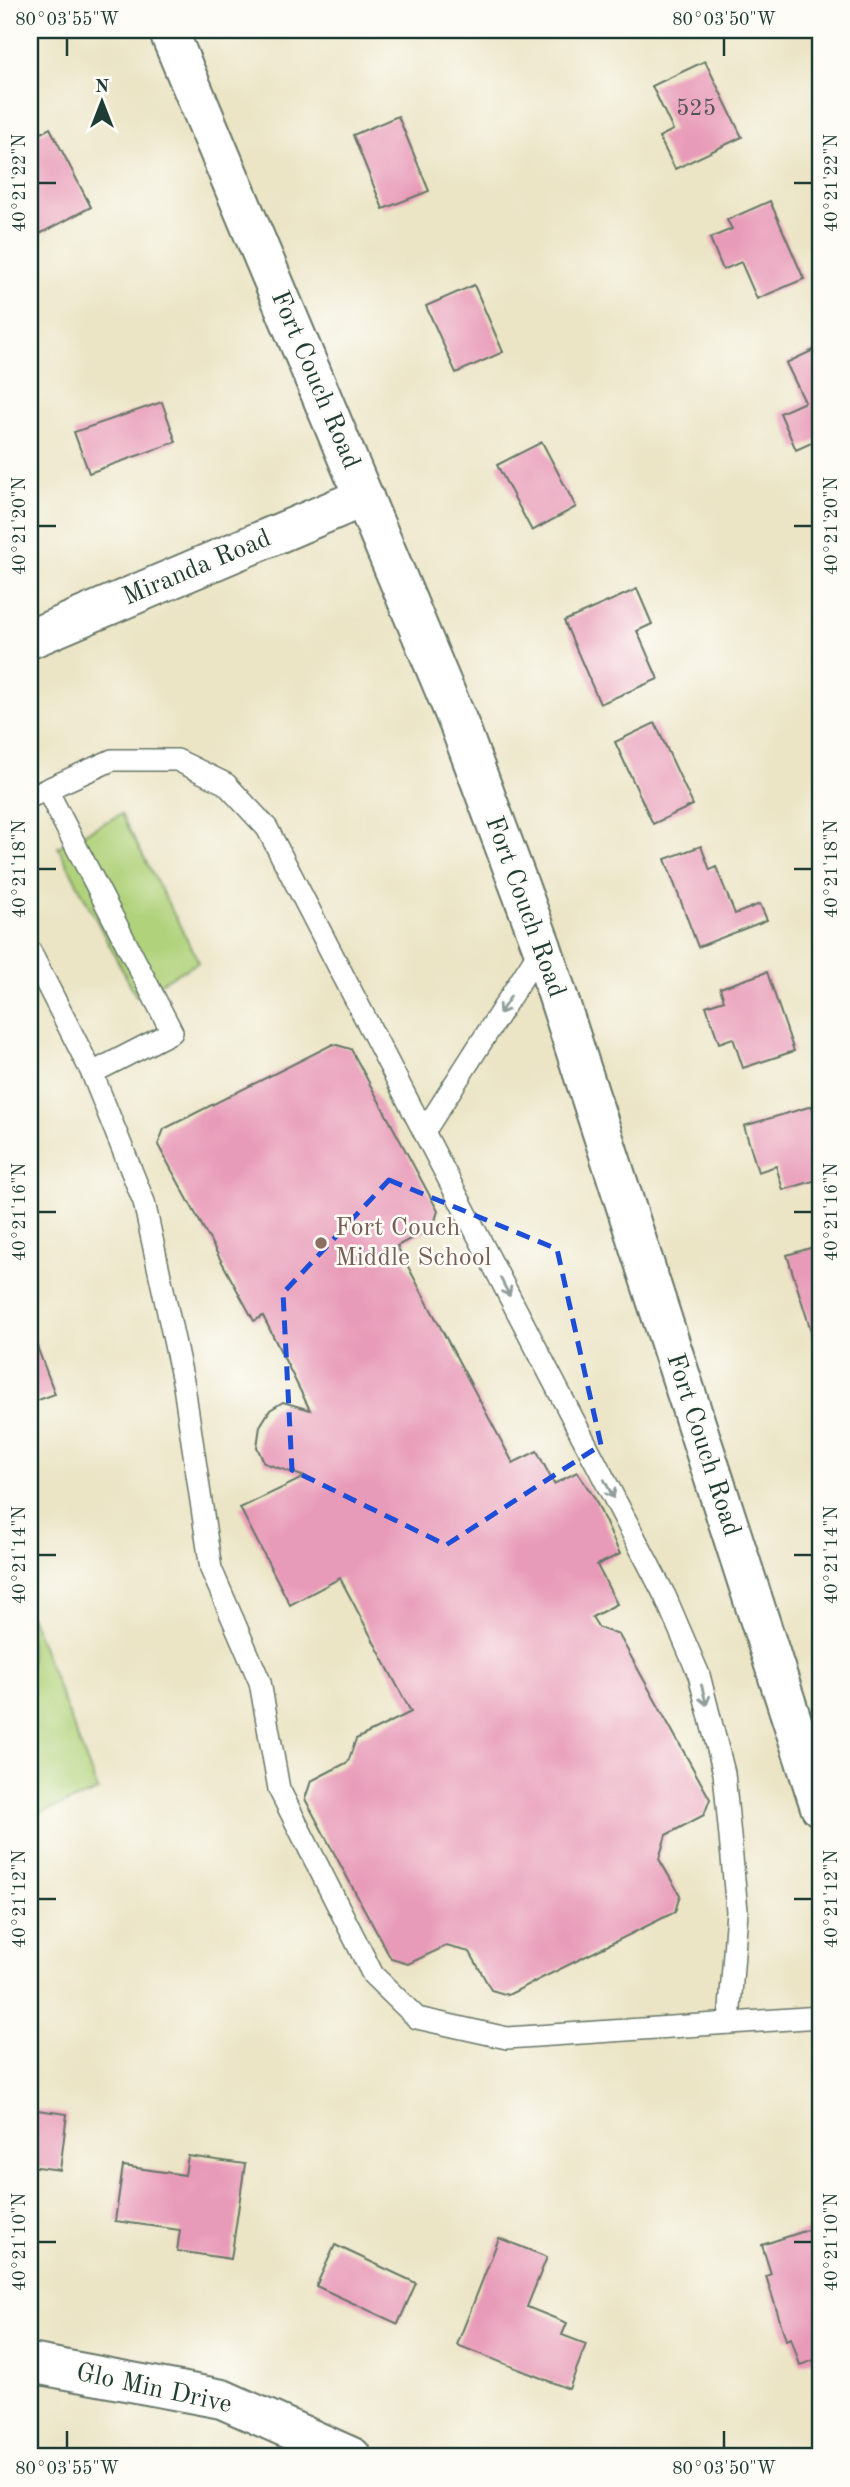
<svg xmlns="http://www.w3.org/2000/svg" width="850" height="2487" font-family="'Old Standard TT',serif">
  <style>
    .green { fill: #b0d27a; stroke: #688857; stroke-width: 2 }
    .building { fill: #e89bb8 }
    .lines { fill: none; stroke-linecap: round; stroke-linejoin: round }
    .lane-casing { stroke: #667767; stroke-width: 24 }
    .street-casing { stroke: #667767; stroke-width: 42 }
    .secondary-casing { stroke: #667767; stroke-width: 42 }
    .lane { stroke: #fff; stroke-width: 21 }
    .street { stroke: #fff; stroke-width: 38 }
    .secondary { stroke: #fff; stroke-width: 38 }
    .oneway { stroke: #8f9e9a }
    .marked { fill: none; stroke: #1d4ed8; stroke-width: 5; stroke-dasharray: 14 9; stroke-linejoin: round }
    .ticks { fill: none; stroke: #1f3d34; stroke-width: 2.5 }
    .education-dot { fill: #8d6e63; stroke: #fdfcf7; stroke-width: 2.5 }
    .labels { text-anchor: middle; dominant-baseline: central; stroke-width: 5; stroke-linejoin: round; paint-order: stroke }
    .number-label { font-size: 23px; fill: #515455 }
    .street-label { font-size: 26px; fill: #1f3d34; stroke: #fdfcf7 }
    .education-label { font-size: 26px; fill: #785e54; stroke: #fdfcf7; text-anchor: start }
    .neatline { fill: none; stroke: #1f3d34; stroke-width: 2.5 }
    .ticks-label { font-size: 18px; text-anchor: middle; fill: #1f3d34 }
  </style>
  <rect width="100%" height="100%" fill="#fdfcf7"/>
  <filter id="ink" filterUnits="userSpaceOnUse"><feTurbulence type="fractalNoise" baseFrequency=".0143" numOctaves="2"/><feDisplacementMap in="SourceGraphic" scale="14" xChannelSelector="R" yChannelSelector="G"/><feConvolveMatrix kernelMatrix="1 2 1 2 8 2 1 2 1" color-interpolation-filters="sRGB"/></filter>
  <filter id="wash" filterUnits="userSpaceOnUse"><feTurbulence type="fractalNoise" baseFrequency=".00686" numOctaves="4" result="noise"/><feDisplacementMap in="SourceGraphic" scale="28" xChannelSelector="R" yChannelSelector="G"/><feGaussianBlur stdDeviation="1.57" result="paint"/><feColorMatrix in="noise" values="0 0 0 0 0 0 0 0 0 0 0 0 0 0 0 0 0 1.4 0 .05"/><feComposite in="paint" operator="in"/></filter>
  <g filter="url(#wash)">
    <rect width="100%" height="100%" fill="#ebe4c5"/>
    <g class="green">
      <polygon points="121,814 199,962 136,996 58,847"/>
      <polygon points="30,1615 98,1791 30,1817"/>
    </g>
    <g id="blocks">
      <g class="building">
        <polygon points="705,61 742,137 675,169 659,137 673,130 652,86"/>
        <polygon points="398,116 429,191 383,209 353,135"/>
        <polygon points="50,128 91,207 30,239 30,139"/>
        <polygon points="770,201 804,279 757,299 741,262 723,270 710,238 732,229 727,220"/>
        <polygon points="474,285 503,352 456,373 426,306"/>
        <polygon points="820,347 820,439 796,450 780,413 805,402 786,363"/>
        <polygon points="162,402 176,442 89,473 74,432"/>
        <polygon points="542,442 576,507 532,531 497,465"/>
        <polygon points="637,589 652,624 637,631 658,679 600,704 564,621"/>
        <polygon points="655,723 693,805 653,824 615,742"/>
        <polygon points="701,846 710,870 716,867 735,914 760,904 767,920 698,947 665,859"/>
        <polygon points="767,972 794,1051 743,1068 733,1038 719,1043 706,1006 724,1000 720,988"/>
        <polygon points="333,1044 351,1049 438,1211 433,1227 397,1246 513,1463 537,1451 554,1484 577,1472 594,1497 620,1554 597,1565 617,1604 592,1617 599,1628 619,1635 710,1799 704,1815 666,1835 659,1859 680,1895 675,1912 508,1995 491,1990 470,1952 446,1946 408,1964 391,1959 305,1799 311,1781 348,1762 356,1739 411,1712 340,1578 290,1605 240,1508 305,1477 264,1463 257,1447 260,1426 270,1410 283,1402 310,1410 263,1316 254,1321 158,1145 164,1129"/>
        <polygon points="812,1106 820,1132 820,1179 783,1190 776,1166 758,1172 744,1126"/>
        <polygon points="820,1245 820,1335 813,1337 787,1255"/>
        <polygon points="30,1328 55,1394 30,1403"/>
        <polygon points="30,2109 67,2114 60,2170 30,2166"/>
        <polygon points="188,2156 245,2164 231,2259 177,2251 180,2230 115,2221 123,2166 185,2175"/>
        <polygon points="820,2226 820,2358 800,2365 791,2338 786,2340 766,2276 771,2274 762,2245"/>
        <polygon points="499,2238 547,2257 527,2307 567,2323 562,2335 586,2344 569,2389 457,2345"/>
        <polygon points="335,2245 416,2283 398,2324 316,2286"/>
      </g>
    </g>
  </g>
  <g filter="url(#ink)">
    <use href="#blocks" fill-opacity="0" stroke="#667767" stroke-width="2"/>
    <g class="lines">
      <defs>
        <g id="lane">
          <polyline points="47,790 172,1032 92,1073"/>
          <polyline points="30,797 112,760 177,760 226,784 267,828 424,1132"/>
          <polyline points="542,947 424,1132 665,1596 699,1675 724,1773 737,1911 729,2023"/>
          <polyline points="30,951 92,1073 144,1202 184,1386 211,1569 260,1682 279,1789 373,1975 417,2018 507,2038 820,2017"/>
        </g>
        <g id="street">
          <polyline points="30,639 364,497"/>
          <polyline points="30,2363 222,2399 352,2457"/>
        </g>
        <polyline id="secondary" points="168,30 460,727 542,947 820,1807"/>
      </defs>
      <use href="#lane" class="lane-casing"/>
      <use href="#street" class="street-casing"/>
      <use href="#secondary" class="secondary-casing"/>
      <use href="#lane" class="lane"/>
      <use href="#street" class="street"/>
      <use href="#secondary" class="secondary"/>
    </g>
    <defs><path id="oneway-shaft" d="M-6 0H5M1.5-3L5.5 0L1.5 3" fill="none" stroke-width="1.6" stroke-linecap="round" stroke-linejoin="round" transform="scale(1.75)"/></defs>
    <g class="oneway">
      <use href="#oneway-shaft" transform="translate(505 1005) rotate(123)"/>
      <use href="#oneway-shaft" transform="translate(505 1287) rotate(63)"/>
      <use href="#oneway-shaft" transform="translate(609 1489) rotate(63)"/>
      <use href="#oneway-shaft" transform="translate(704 1695) rotate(76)"/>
    </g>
  </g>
  <path class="marked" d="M389 1180 557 1249 601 1445 446 1545 292 1470 283 1293Z"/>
  <path class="ticks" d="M67 38V56M724 38V56M38 183H56M794 183H812M38 526H56M794 526H812M38 869H56M794 869H812M38 1212H56M794 1212H812M38 1555H56M794 1555H812M38 1899H56M794 1899H812M38 2242H56M794 2242H812M67 2431V2448M724 2431V2448"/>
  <circle class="education-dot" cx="321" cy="1243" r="7"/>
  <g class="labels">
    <g class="number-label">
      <text x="696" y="108">525</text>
    </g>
    <g class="street-label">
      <text transform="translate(315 380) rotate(67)">Fort Couch Road</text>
      <text transform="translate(197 568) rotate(-23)">Miranda Road</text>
      <text transform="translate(525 907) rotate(70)">Fort Couch Road</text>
      <text transform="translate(703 1445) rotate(72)">Fort Couch Road</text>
      <text transform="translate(154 2389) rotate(12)">Glo Min Drive</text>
    </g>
    <g class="education-label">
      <text x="335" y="1228">Fort Couch<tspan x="335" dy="30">Middle School</tspan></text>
    </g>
  </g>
  <rect width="850" height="2487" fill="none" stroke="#fdfcf7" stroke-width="77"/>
  <g transform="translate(102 102)" stroke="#fdfcf7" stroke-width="5" paint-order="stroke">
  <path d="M0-5L12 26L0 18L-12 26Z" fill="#1f3d34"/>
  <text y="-10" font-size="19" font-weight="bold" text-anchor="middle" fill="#1f3d34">N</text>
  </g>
  <rect x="38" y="38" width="774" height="2410" class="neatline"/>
  <g class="ticks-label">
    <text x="67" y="25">80°03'55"W</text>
    <text x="724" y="25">80°03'50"W</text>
    <text transform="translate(19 183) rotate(-90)" y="6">40°21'22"N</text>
    <text transform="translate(831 183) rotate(-90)" y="6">40°21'22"N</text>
    <text transform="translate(19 526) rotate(-90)" y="6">40°21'20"N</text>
    <text transform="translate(831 526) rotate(-90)" y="6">40°21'20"N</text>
    <text transform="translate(19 869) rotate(-90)" y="6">40°21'18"N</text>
    <text transform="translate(831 869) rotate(-90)" y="6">40°21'18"N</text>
    <text transform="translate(19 1212) rotate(-90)" y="6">40°21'16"N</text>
    <text transform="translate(831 1212) rotate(-90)" y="6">40°21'16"N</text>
    <text transform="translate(19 1555) rotate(-90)" y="6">40°21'14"N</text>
    <text transform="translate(831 1555) rotate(-90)" y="6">40°21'14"N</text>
    <text transform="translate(19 1899) rotate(-90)" y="6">40°21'12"N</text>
    <text transform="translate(831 1899) rotate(-90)" y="6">40°21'12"N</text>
    <text transform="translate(19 2242) rotate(-90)" y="6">40°21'10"N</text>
    <text transform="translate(831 2242) rotate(-90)" y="6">40°21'10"N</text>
    <text x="67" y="2474">80°03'55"W</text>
    <text x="724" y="2474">80°03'50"W</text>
  </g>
</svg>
